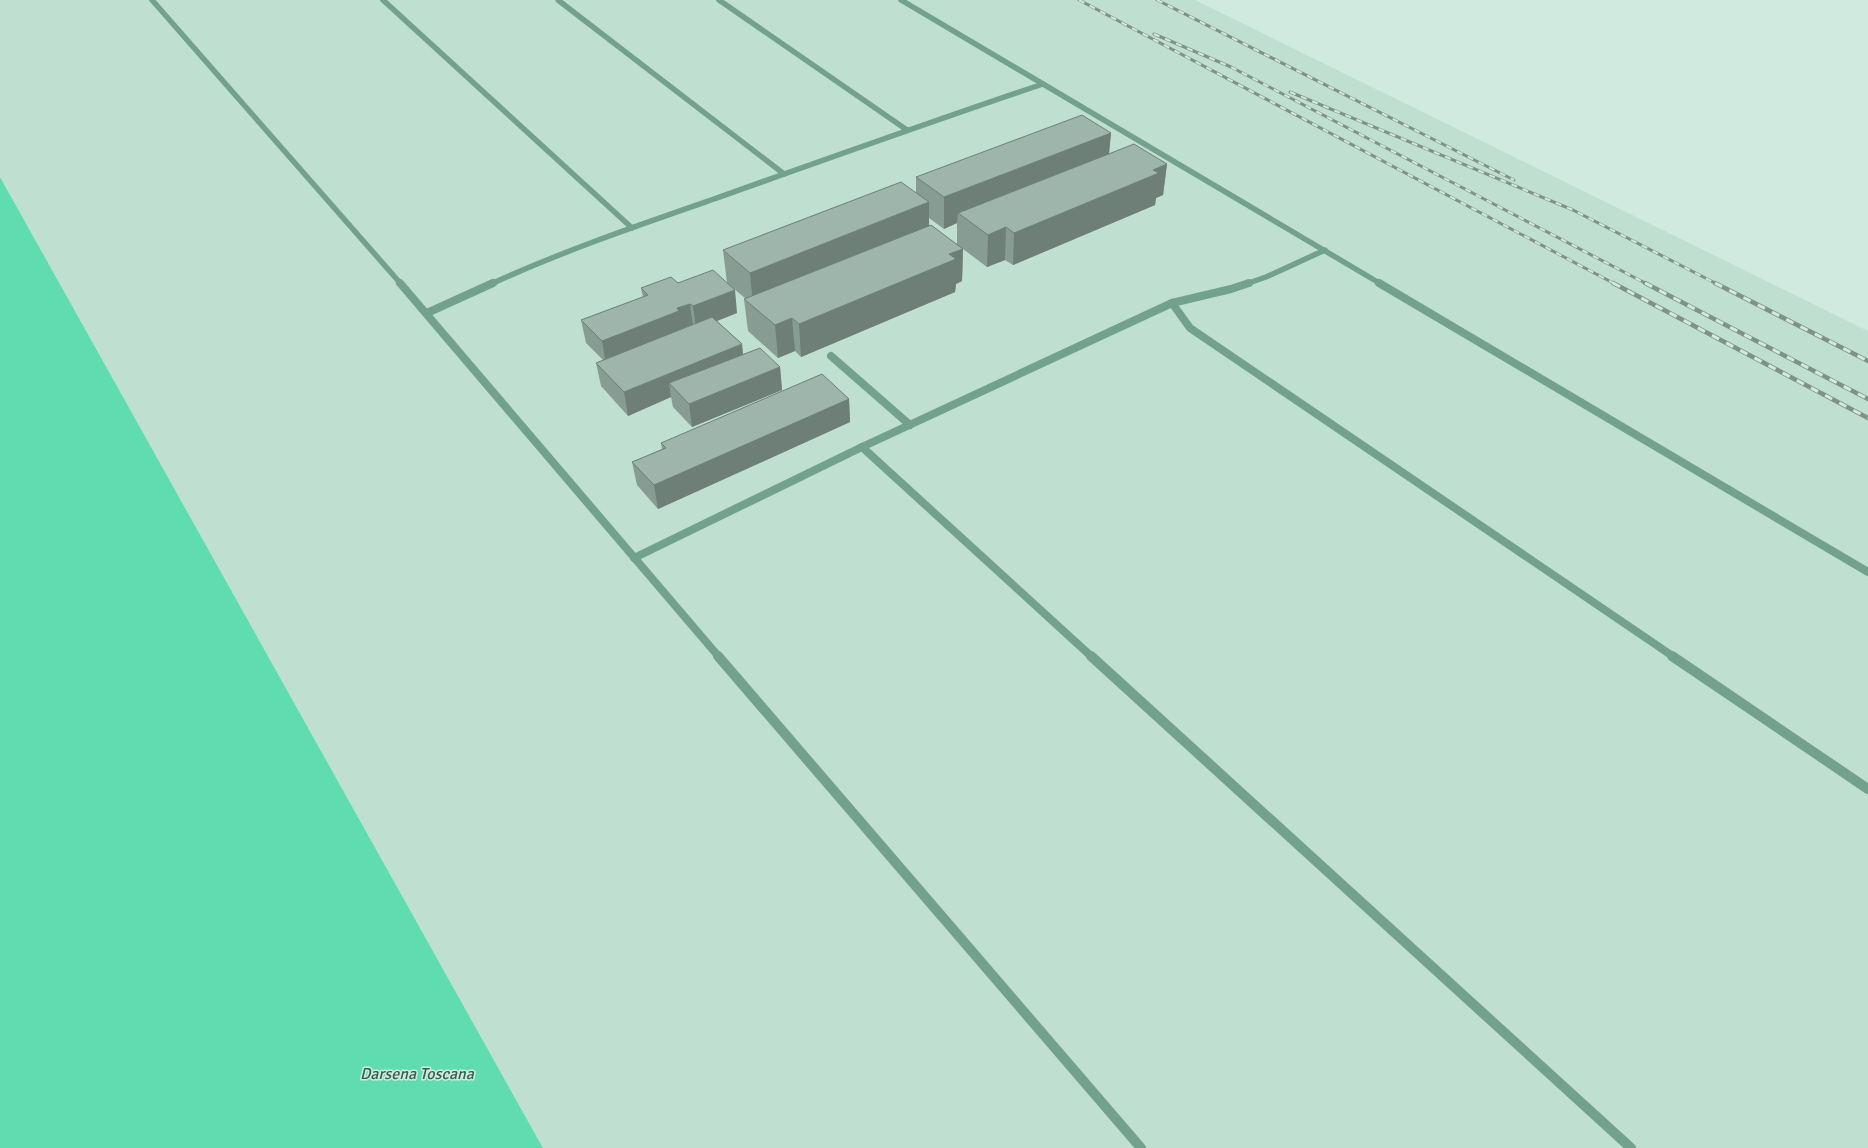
<svg xmlns="http://www.w3.org/2000/svg" width="1868" height="1148" font-family="Signika,sans-serif">
  <style>
    .built { fill: #bfe0d1 }
    .water { fill: #5fddb1 }
    .lines { fill: none; stroke-linecap: round; stroke-linejoin: round }
    .lane-far2 { stroke: #72a18e; stroke-width: 5.5 }
    .lane-far1 { stroke: #72a18e; stroke-width: 8 }
    .lane { stroke: #72a18e; stroke-width: 10 }
    .rail-far1-casing { stroke: #809189; stroke-width: 3 }
    .rail-casing { stroke: #809189; stroke-width: 4.5 }
    .rail-far1 { stroke: #d1eadf; stroke-width: 2; stroke-dasharray: 6; stroke-linecap: butt }
    .rail { stroke: #d1eadf; stroke-width: 3; stroke-dasharray: 8; stroke-linecap: butt }
    .wall { fill: #879c92; fill-rule: evenodd }
    .shaded-wall { fill: #6e7f77 }
    .building { fill: #9db5aa; stroke: #6e7f77 }
    .labels { text-anchor: middle; dominant-baseline: central; stroke-width: 3; stroke-linejoin: round; paint-order: stroke }
    .near-water-label { font-size: 16px; font-style: italic; fill: #2f624f; stroke: #d1eadf }
  </style>
  <rect width="100%" height="100%" fill="#d1eadf"/>
  <polygon class="built" points="0,0 1195,0 1868,331 1868,1148 543,1148 0,177"/>
  <polygon class="water" points="0,177 543,1148 0,1148"/>
  <g class="lines">
    <g class="lane-far2">
      <polyline points="152,0 401,284"/>
      <polyline points="383,0 632,228"/>
      <polyline points="558,0 784,174"/>
      <polyline points="719,0 907,130"/>
      <polyline points="901,0 1381,284"/>
      <path d="M491 284C563 251 639 225 714 199 824 160 933 121 1043 84"/>
      <polyline points="1246,284 1266,277 1325,250"/>
    </g>
    <g class="lane-far1">
      <polyline points="400,283 719,657"/>
      <polyline points="1379,283 1868,572"/>
      <polyline points="1172,303 1190,328 1674,657"/>
      <polyline points="427,313 493,283"/>
      <polyline points="831,356 910,425"/>
      <polyline points="862,447 1092,657"/>
      <polyline points="634,558 862,447 1172,303 1231,289 1249,283"/>
    </g>
    <g class="lane">
      <polyline points="718,656 1141,1148"/>
      <polyline points="1091,656 1631,1148"/>
      <polyline points="1672,656 1868,789"/>
    </g>
    <defs>
      <g id="rail-far1">
        <polyline points="1079,0 1615,284"/>
        <polyline points="1157,0 1514,180"/>
        <polyline points="1154,34 1231,67 1647,284"/>
        <polyline points="1290,92 1573,210 1717,284"/>
      </g>
      <g id="rail">
        <polyline points="1613,283 1868,418"/>
        <polyline points="1645,283 1868,399"/>
        <polyline points="1715,283 1868,361"/>
      </g>
    </defs>
    <use href="#rail-far1" class="rail-far1-casing"/>
    <use href="#rail" class="rail-casing"/>
    <use href="#rail-far1" class="rail-far1"/>
    <use href="#rail" class="rail"/>
  </g>
  <g class="wall">
    <path d="M1111 133 1109 153 1167 164 1163 195 1156 198 1155 205 1013 265 1005 260 987 267 963 249 962 281 956 284 955 292 801 357 795 351 778 358 748 331 744 299 745 298 727 283 723 250 916 193V177ZM929 218 944 229 957 223V244L929 225Z"/>
    <polygon points="678,283 737,313 717,321 742,344 743,354 780,367 782,390 692,427 673,407 671,397 628,416 601,386 596,363 603,360 586,343 581,320 643,297 641,288"/>
    <polygon points="849,399 850,422 658,509 637,485 632,462 662,449 661,443"/>
  </g>
  <g class="shaded-wall">
    <polygon points="1111,133 1108,164 958,213 957,223 944,229 944,197"/>
    <polygon points="1167,164 1163,195 1156,198 1155,205 1013,265 1014,233 1153,170"/>
    <polygon points="929,202 929,234 753,305 750,273"/>
    <polygon points="1006,227 1005,260 987,267 988,235"/>
    <polygon points="963,249 962,281 956,284 955,292 801,357 799,324 949,254"/>
    <polygon points="735,290 737,313 696,329 693,306"/>
    <polygon points="690,304 693,326 606,364 602,341 677,308"/>
    <polygon points="792,318 795,351 778,358 775,325"/>
    <polygon points="742,344 744,367 669,383 671,397 628,416 624,392"/>
    <polygon points="780,367 782,390 692,427 689,404"/>
    <polygon points="849,399 850,422 658,509 654,485"/>
  </g>
  <g class="building">
    <polygon points="1082,115 1111,133 944,197 916,177"/>
    <polygon points="1134,144 1167,164 1153,170 1159,173 1014,233 1006,227 988,235 958,213"/>
    <polygon points="901,182 929,202 750,273 723,250"/>
    <polygon points="931,225 963,249 949,254 956,259 799,324 792,318 775,325 744,299"/>
    <polygon points="713,270 735,290 693,306 690,304 677,308 679,311 602,341 581,320 648,295 641,288 671,277 678,283"/>
    <polygon points="712,317 742,344 624,392 596,363"/>
    <polygon points="760,348 780,367 689,404 669,383"/>
    <polygon points="822,374 849,399 654,485 632,462 666,448 661,443"/>
  </g>
  <g class="labels">
    <g class="near-water-label">
      <text x="417" y="1074">Darsena Toscana</text>
    </g>
  </g>
</svg>
